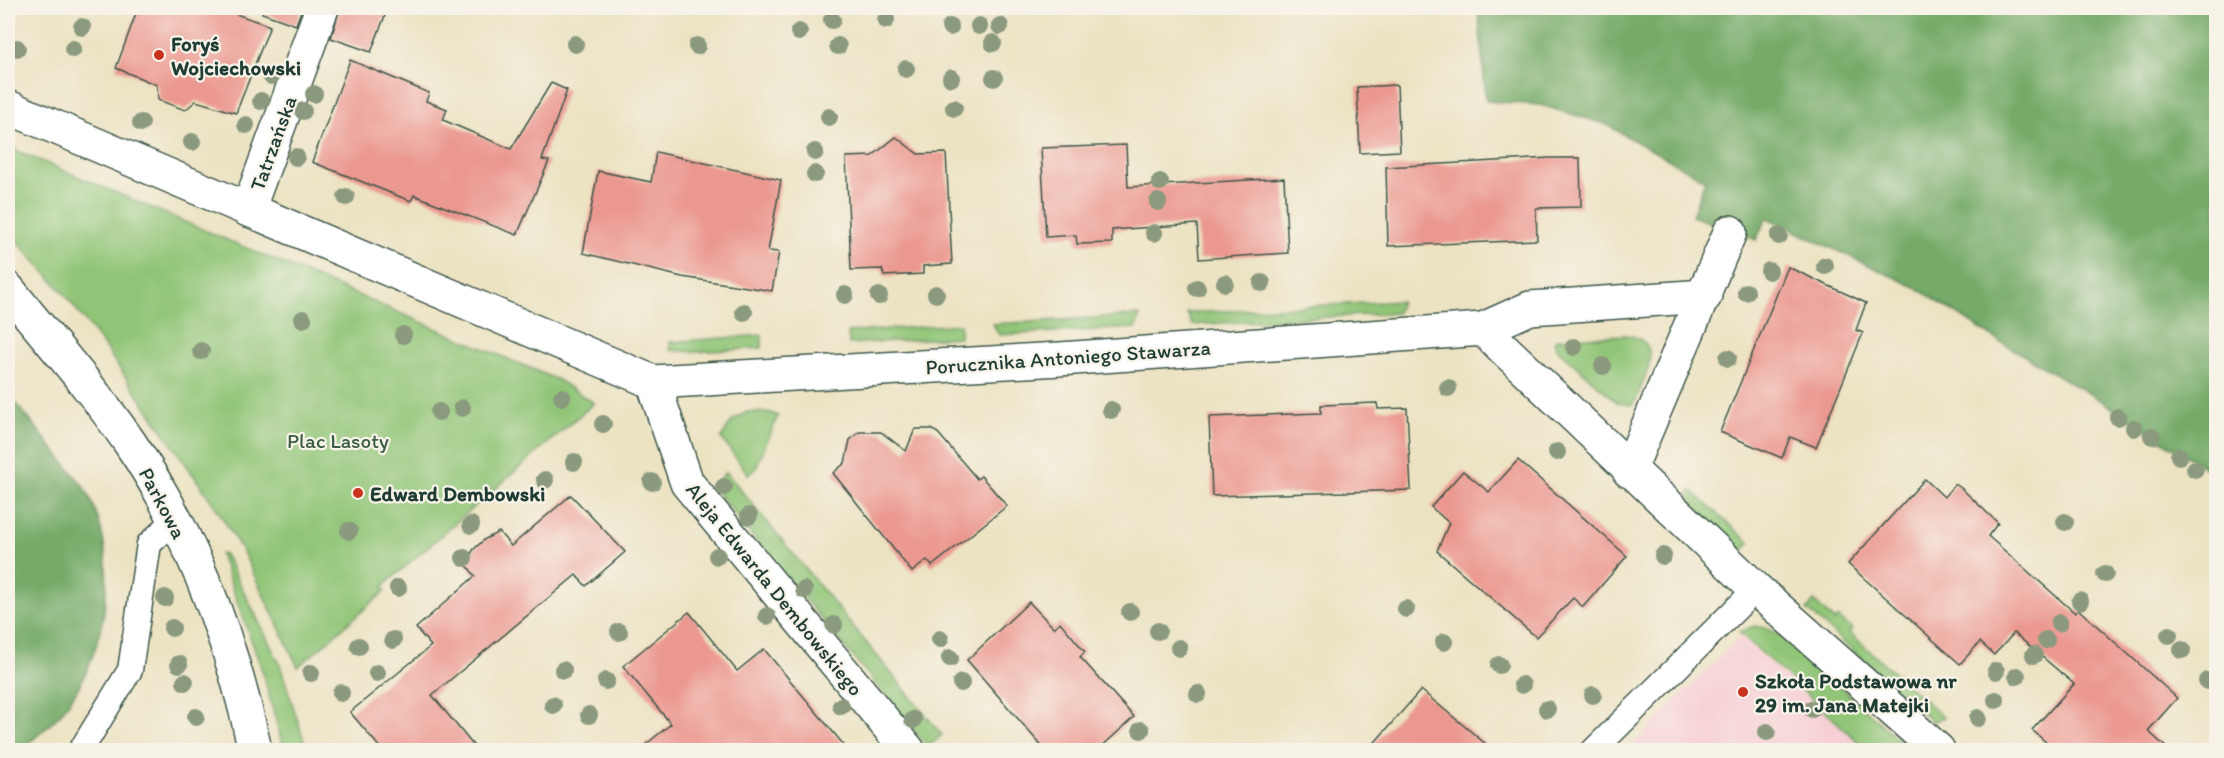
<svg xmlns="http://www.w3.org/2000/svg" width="2224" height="758" font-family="Itim,sans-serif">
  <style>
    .built { fill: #f7cfd5 }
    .green { fill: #90c577; stroke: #588156; stroke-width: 1.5 }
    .forest { fill: #74aa68; stroke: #4a744e; stroke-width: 1.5 }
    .building { fill: #eb9890 }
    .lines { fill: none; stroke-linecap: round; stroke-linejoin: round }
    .lane-casing { stroke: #3e5649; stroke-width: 27 }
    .street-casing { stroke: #3e5649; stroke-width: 36 }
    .lane { stroke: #fff; stroke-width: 24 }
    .street { stroke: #fff; stroke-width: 33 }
    .tree { fill: #8b9a7e }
    .poi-dot { fill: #c8321e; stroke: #f7f3e8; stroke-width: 2 }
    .labels { text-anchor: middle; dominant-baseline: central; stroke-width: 4.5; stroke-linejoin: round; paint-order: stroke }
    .poi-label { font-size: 21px; font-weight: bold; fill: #1f3d34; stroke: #f7f3e8; text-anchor: start }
    .street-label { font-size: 21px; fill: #1f3d34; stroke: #f7f3e8 }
    .park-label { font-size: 21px; fill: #3b5f45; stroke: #f7f3e8 }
  </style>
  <rect width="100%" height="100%" fill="#f7f3e8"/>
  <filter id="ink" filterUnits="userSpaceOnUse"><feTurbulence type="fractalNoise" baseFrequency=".0167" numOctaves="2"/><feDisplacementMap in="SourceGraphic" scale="12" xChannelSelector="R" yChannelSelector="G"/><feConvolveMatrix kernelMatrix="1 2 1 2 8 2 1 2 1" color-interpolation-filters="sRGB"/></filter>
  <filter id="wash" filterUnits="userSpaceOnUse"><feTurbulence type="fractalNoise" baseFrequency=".008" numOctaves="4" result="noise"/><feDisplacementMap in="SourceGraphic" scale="24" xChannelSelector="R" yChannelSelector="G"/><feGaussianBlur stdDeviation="1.35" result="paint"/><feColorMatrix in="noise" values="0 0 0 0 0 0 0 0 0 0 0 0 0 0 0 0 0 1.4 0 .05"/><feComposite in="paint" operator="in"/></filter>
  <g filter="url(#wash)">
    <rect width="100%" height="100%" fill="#ece3c3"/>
    <polygon class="built" points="1740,636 1865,750 1627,750"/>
    <g class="green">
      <polygon points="8,147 558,380 594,403 383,586 385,591 298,667 243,552 219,512 102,343 66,296 8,231"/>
      <polygon points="1401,301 1397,313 1192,325 1187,313"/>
      <polygon points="1140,315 1136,328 999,335 993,324"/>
      <polygon points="960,324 960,337 849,344 848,332"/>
      <polygon points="762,335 762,348 694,352 670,350 670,342"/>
      <path d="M1624 335C1667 339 1645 375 1636 400L1632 405 1618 403 1558 350 1554 342 1556 339Z"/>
      <polygon points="747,412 768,412 778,416 755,470 748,474 721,438 733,420"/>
      <polygon points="726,472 942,735 928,747 712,487"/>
      <polygon points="1692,491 1750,543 1743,551 1685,499"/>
      <polygon points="220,554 225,554 279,662 307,750 284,750 262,670"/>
      <polygon points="1814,601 1834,621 1838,617 1852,629 1849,632 1943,717 1933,722 1807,610"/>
      <polygon points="1754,626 1766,628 1788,639 1910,750 1867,750 1739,632"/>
    </g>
    <g class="forest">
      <polygon points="1478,8 2216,8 2216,475 2105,403 1999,341 1917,288 1767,218 1756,240 1692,216 1705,180 1605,124 1540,105 1486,101"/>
      <path d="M8 393 84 487C123 552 109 655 61 713 49 727 34 739 20 750H8Z"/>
    </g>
    <g id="blocks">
      <g class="building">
        <polygon points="138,8 219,8 270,26 236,113 196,101 185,110 158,100 157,85 116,68"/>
        <polygon points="262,8 302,8 296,25 262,13"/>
        <polygon points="340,8 388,8 371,52 331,38"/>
        <polygon points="350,60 429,93 426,101 447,109 443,120 511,149 551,83 567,90 542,160 549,161 517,235 414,195 411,201 312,162"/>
        <polygon points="1397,85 1400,151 1360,153 1357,87"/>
        <polygon points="896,137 918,154 946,153 952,264 923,266 923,274 884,276 882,269 851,270 846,157 872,156"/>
        <polygon points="1126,145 1128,187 1284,178 1288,253 1199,259 1197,224 1112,230 1112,243 1077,244 1076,235 1046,237 1041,148"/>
        <polygon points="656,152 781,180 768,251 779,252 772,291 682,277 583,253 598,171 651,182"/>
        <polygon points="1550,158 1580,158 1581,207 1536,208 1537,240 1388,246 1386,167"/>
        <polygon points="1788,267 1866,303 1856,330 1863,333 1816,447 1790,437 1782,458 1720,432"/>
        <polygon points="1377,403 1378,409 1407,408 1411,490 1212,496 1209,417 1321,413 1321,405"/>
        <polygon points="915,429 931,429 938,433 977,479 981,476 1007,506 932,566 927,560 912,572 833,473 845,463 850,440 859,432 881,432 906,451"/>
        <polygon points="1518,460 1627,556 1583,607 1573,598 1536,637 1437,551 1449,523 1431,507 1463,471 1489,492"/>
        <polygon points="1925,479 1944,497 1955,484 1961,488 1998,523 1988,536 2075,613 2078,609 2177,698 2148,731 2169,750 2055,750 2032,730 2074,684 2014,633 1994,655 1980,642 1960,664 1848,564"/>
        <polygon points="571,495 625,552 586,586 576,575 432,695 477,750 382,750 350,712 431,646 416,628 475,576 465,563 474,549 485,539 499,532 511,546"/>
        <polygon points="1029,602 1054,628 1060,622 1085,652 1080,657 1134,717 1098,750 1045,750 967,660"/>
        <polygon points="689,612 737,671 764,649 848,750 639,750 671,724 623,666"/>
        <polygon points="1421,690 1493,750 1368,750"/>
      </g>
    </g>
  </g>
  <g filter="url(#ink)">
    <use href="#blocks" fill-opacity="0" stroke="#3e5649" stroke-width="1.5"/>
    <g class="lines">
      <defs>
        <g id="lane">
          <polyline points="81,750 130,670 149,544 176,519"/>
          <polyline points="1594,750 1756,589"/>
        </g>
        <g id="street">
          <polyline points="8,107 653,382 1060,359 1483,329 1756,589 1938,750"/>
          <polyline points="248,210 322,8"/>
          <path d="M8 289C49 340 93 389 130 443 192 534 232 643 255 750"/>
          <polyline points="1483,329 1530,308 1705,296"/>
          <polyline points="653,382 687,483 908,750"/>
          <polyline points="1629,471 1730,232"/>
        </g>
      </defs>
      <use href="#lane" class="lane-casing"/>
      <use href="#street" class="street-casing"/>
      <use href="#lane" class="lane"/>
      <use href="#street" class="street"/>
    </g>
    <g class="tree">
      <circle cx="832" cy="20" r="9"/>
      <circle cx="886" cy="20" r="9"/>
      <circle cx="979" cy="26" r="9"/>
      <circle cx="1000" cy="26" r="9"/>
      <circle cx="82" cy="27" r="9"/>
      <circle cx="950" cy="27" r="9"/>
      <circle cx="799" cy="32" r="9"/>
      <circle cx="993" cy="43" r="9"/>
      <circle cx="575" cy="44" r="9"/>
      <circle cx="697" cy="46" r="9"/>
      <circle cx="838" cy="46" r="9"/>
      <circle cx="17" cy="48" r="9"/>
      <circle cx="73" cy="49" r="9"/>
      <circle cx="906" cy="69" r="9"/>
      <circle cx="271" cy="76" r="9"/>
      <circle cx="951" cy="78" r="9"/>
      <circle cx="994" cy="78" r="9"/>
      <circle cx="314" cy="94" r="9"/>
      <circle cx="261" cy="101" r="9"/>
      <circle cx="954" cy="108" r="9"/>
      <circle cx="303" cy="111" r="9"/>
      <circle cx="829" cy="117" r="9"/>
      <circle cx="141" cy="123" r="9"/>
      <circle cx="246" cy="125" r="9"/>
      <circle cx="192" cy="142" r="9"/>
      <circle cx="815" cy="152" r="9"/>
      <circle cx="296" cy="157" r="9"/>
      <circle cx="815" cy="174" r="9"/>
      <circle cx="1160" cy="182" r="9"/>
      <circle cx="346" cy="197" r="9"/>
      <circle cx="1158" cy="202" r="9"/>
      <circle cx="1154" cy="233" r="9"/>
      <circle cx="1779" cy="236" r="9"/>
      <circle cx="1825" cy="266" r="9"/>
      <circle cx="1769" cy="271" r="9"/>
      <circle cx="1225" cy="283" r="9"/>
      <circle cx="1262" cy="283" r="9"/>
      <circle cx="1197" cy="288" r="9"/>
      <circle cx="1746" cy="292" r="9"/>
      <circle cx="936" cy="294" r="9"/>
      <circle cx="845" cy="295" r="9"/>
      <circle cx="879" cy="296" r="9"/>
      <circle cx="744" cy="312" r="9"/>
      <circle cx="303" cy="319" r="9"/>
      <circle cx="403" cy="335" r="9"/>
      <circle cx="1574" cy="347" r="9"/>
      <circle cx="201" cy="351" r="9"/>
      <circle cx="1728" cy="358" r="9"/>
      <circle cx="1603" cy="366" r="9"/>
      <circle cx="1448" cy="388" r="9"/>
      <circle cx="562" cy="397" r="9"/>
      <circle cx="462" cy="408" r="9"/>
      <circle cx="1111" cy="410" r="9"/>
      <circle cx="439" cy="412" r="9"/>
      <circle cx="2118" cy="417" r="9"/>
      <circle cx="603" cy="424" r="9"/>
      <circle cx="2134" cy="428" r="9"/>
      <circle cx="2152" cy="436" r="9"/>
      <circle cx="1557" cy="452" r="9"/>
      <circle cx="2179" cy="456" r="9"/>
      <circle cx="574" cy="462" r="9"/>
      <circle cx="2195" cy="469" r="9"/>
      <circle cx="545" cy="480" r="9"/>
      <circle cx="652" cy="482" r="9"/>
      <circle cx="724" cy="487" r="9"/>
      <circle cx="749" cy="516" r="9"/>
      <circle cx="2065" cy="522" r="9"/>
      <circle cx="471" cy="525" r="9"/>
      <circle cx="349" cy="531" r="9"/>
      <circle cx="717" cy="556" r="9"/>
      <circle cx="1663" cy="556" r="9"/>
      <circle cx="464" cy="558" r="9"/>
      <circle cx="2105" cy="574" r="9"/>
      <circle cx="398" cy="588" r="9"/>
      <circle cx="804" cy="590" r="9"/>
      <circle cx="165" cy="598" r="9"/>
      <circle cx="2080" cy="601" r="9"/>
      <circle cx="1406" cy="609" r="9"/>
      <circle cx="1130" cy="612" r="9"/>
      <circle cx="767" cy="616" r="9"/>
      <circle cx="2059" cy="623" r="9"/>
      <circle cx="834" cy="625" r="9"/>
      <circle cx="172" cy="628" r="9"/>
      <circle cx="1158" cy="631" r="9"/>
      <circle cx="619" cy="632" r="9"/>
      <circle cx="2169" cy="635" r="9"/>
      <circle cx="940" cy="639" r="9"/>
      <circle cx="393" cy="640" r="9"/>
      <circle cx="2046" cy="640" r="9"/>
      <circle cx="1444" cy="642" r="9"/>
      <circle cx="359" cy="646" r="9"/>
      <circle cx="1179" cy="648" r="9"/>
      <circle cx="2182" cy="650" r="9"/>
      <circle cx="2034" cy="655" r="9"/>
      <circle cx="950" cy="658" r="9"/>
      <circle cx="179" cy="664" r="9"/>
      <circle cx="1499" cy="665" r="9"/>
      <circle cx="563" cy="670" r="9"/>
      <circle cx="1996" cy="671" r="9"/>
      <circle cx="311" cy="673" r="9"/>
      <circle cx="377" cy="673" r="9"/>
      <circle cx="2017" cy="676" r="9"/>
      <circle cx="606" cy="681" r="9"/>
      <circle cx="2207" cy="681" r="9"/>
      <circle cx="185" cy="682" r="9"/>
      <circle cx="961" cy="683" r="9"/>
      <circle cx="1522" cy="685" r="9"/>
      <circle cx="341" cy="693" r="9"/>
      <circle cx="1198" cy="694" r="9"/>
      <circle cx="1593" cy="695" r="9"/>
      <circle cx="1996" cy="700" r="9"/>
      <circle cx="553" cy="705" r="9"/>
      <circle cx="841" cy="706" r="9"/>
      <circle cx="1547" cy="709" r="9"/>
      <circle cx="1812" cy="709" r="9"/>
      <circle cx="589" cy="715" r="9"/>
      <circle cx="196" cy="717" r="9"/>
      <circle cx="1978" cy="718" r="9"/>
      <circle cx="913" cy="720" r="9"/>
      <circle cx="1141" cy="730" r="9"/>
      <circle cx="1767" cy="732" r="9"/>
    </g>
  </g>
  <g class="poi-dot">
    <circle cx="159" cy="55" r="6"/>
    <circle cx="358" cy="493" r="6"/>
    <circle cx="1743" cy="692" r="6"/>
  </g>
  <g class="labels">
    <g class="poi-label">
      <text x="171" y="43">Foryś<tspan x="171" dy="24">Wojciechowski</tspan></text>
      <text x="370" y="493">Edward Dembowski</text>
      <text x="1755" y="680">Szkoła Podstawowa nr<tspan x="1755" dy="24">29 im. Jana Matejki</tspan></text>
    </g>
    <g class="street-label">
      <text transform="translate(273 143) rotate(-70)">Tatrzańska</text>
      <text transform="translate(1068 357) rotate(-4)">Porucznika Antoniego Stawarza</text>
      <text transform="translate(163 503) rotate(62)">Parkowa</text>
      <text transform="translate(775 589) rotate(51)">Aleja Edwarda Dembowskiego</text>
    </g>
    <g class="park-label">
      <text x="338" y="440">Plac Lasoty</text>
    </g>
  </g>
  <rect width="2224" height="758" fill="none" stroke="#f7f3e8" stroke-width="30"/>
</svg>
